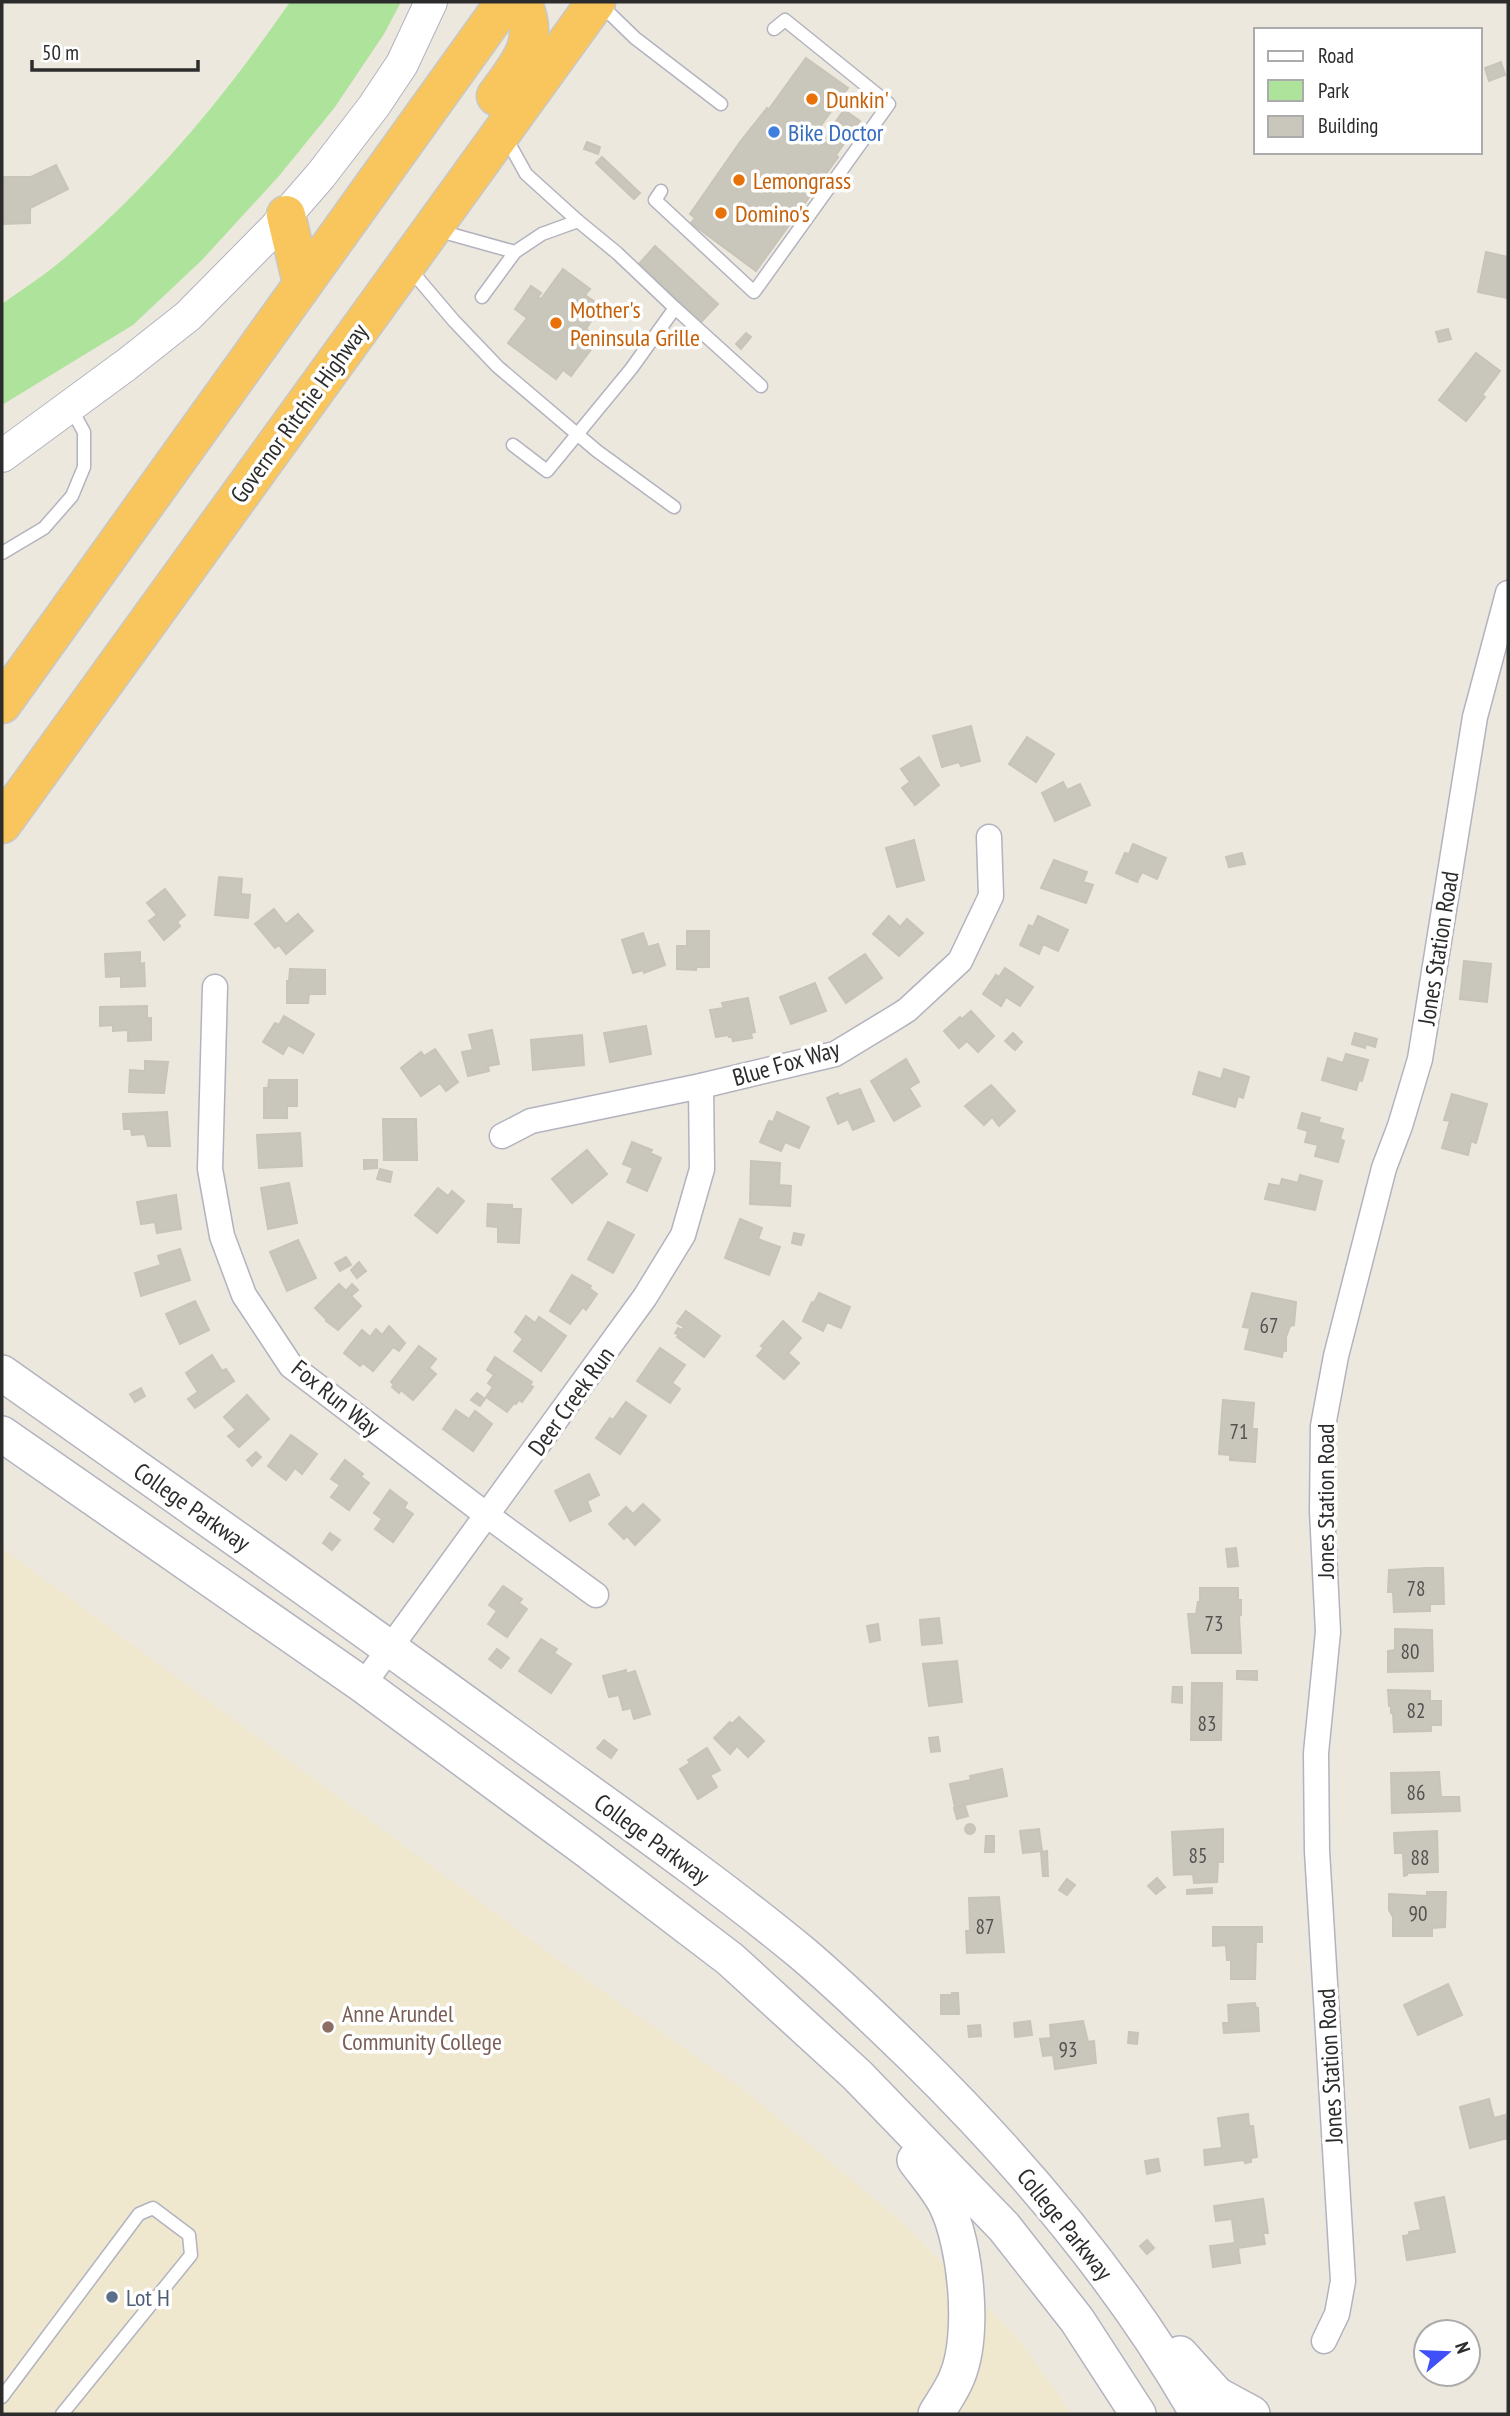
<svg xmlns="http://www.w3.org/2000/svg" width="1510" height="2416" font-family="'PT Sans Narrow',sans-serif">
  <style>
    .education { fill: #efe7ce }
    .green { fill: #ade39b }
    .building { fill: #c9c6bc; stroke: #c9c4b8; stroke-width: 2 }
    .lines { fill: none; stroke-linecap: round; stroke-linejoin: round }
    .service-casing { stroke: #b2b3bf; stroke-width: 15 }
    .minor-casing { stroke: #b2b3bf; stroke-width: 27 }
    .tertiary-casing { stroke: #b2b3bf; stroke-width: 34 }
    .secondary-casing { stroke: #b2b3bf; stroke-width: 38 }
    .trunk-casing { stroke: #c8c8c8; stroke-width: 41 }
    .service { stroke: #fff; stroke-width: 12 }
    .minor { stroke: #fff; stroke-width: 24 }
    .tertiary { stroke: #fff; stroke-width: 32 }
    .secondary { stroke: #fff; stroke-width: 35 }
    .trunk { stroke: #f8c65c; stroke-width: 38 }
    .food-dot { fill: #e8710a; stroke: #fff; stroke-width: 2.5 }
    .shop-dot { fill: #3f7fe0; stroke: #fff; stroke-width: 2.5 }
    .education-dot { fill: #8d6e63; stroke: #fff; stroke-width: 2.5 }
    .service-dot { fill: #5c6f8a; stroke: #fff; stroke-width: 2.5 }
    .labels { text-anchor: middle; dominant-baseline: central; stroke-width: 7; stroke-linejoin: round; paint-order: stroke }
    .number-label { font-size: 21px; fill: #535250 }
    .food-label { font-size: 24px; fill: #c56008; stroke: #fff; text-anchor: start }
    .shop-label { font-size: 24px; fill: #366cbe; stroke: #fff; text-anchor: start }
    .street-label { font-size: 24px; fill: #2c2c2c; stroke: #fff }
    .education-label { font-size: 24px; fill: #785e54; stroke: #fff; text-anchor: start }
    .service-label { font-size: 24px; fill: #4e5e75; stroke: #fff; text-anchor: start }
  </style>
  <rect width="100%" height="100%" fill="#ede8de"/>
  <polygon class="education" points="2,1548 564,1964 744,2090 901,2221 1020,2341 1072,2414 2,2414"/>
  <path class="green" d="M290 2H401L384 34 335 107 279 176 202 260 133 325 2 405V304C23 289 46 274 66 257 153 184 226 95 290 2Z"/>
  <g class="building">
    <polygon points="806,58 848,88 812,138 820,144 844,110 860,121 836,155 838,157 756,271 691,223 695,218 690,214 740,142 767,108 769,109"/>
    <polygon points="1501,62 1505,75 1489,81 1485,68"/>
    <polygon points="587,142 600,147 598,154 584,149"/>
    <polygon points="602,157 640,193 634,199 596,163"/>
    <polygon points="56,165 68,189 30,208 30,223 2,224 2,177 31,177"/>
    <polygon points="655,246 718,304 701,322 639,264"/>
    <polygon points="1486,252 1508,257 1507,298 1478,292"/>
    <polygon points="563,269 590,289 585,295 595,302 586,313 593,318 586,329 599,339 571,376 563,370 556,379 508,343 527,318 515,309 531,286 541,293 538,297 541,299"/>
    <polygon points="1448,329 1451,339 1439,342 1436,332"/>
    <polygon points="746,333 751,337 741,349 736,344"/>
    <polygon points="1476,353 1500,371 1482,395 1485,397 1466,421 1439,400"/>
    <polygon points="971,726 980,761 961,766 959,762 942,767 933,736"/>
    <polygon points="1027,737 1054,754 1036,782 1009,764"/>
    <polygon points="919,757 939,785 915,805 902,788 910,782 901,769"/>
    <polygon points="1063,782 1067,790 1080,784 1090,805 1055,821 1042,793"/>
    <polygon points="914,840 924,880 897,887 886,848"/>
    <polygon points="1133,844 1166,858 1157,879 1142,872 1137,882 1116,873 1125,853 1129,854"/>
    <polygon points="1242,853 1245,864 1229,867 1226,857"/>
    <polygon points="1054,860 1087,872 1083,882 1093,885 1086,903 1041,888"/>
    <polygon points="219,877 242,879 241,894 250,895 248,918 215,915"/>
    <polygon points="165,889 185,915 177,922 180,926 164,940 149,921 157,915 147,903"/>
    <polygon points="274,909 286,924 298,914 313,931 286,954 279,945 275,948 255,924"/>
    <polygon points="889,916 900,927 907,919 923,933 899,956 873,934"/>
    <polygon points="1038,916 1068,930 1058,951 1043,944 1039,954 1020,945 1029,925 1033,927"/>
    <polygon points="687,931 709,931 709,967 696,967 696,970 677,969 677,946 687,946"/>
    <polygon points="643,933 648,947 658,944 665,965 644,973 643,970 633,973 622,940"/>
    <polygon points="140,952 140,964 144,963 145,986 121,987 121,976 106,977 105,954"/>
    <polygon points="865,954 882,978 846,1003 829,978"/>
    <polygon points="1464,961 1491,964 1487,1002 1460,999"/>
    <polygon points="1005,968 1033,987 1020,1006 1006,997 1001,1006 983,994 996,975 999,977"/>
    <polygon points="290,969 325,970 325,994 309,994 308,1003 287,1003 287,981 289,981"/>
    <polygon points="815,983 826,1011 791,1024 780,997"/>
    <polygon points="748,998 755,1032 751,1033 752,1038 733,1041 732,1037 729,1037 728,1035 716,1037 710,1010 724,1008 722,1003"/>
    <polygon points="147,1006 147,1018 151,1018 151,1040 128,1041 128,1030 113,1031 113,1025 100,1026 100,1007"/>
    <polygon points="971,1011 994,1036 978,1052 967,1041 959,1048 944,1031 960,1017 962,1019"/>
    <polygon points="284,1016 314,1034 303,1053 288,1045 283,1054 263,1042 275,1023 279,1025"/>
    <polygon points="646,1026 651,1054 610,1062 604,1033"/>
    <polygon points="492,1030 499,1064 488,1066 489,1071 468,1076 462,1052 473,1050 469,1035"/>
    <polygon points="1013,1033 1022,1042 1015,1050 1005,1041"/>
    <polygon points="1355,1033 1377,1039 1375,1047 1366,1044 1365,1048 1352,1044"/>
    <polygon points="582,1035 584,1065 533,1070 531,1040"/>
    <polygon points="435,1049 458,1082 446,1091 440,1083 421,1096 401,1068 421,1052 424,1056"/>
    <polygon points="1346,1054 1368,1060 1362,1081 1359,1080 1356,1090 1322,1080 1328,1058 1343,1063"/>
    <polygon points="906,1059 919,1082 909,1088 920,1106 894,1121 871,1081"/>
    <polygon points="145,1061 168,1062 164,1093 129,1092 130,1070 145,1071"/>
    <polygon points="1224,1069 1249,1077 1243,1098 1238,1096 1235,1107 1193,1094 1199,1072 1221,1079"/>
    <polygon points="269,1080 297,1080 297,1106 287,1106 287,1118 264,1118 264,1088 268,1088"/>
    <polygon points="991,1085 1015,1111 999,1126 992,1117 984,1125 965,1106"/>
    <polygon points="860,1089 874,1121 853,1130 848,1119 838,1124 827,1098 838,1093 839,1096"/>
    <polygon points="1452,1094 1487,1104 1476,1143 1471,1141 1468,1155 1442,1148 1450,1121 1444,1120"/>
    <polygon points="167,1112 170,1146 148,1146 145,1134 132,1135 131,1129 124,1129 123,1114"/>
    <polygon points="777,1112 809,1127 799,1148 785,1142 781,1151 760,1142 769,1121 773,1122"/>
    <polygon points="1302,1113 1320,1118 1318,1122 1343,1129 1340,1139 1344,1141 1338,1162 1315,1156 1318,1145 1305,1142 1308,1131 1298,1128"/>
    <polygon points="383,1119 416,1119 417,1160 384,1160"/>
    <polygon points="300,1133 302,1166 259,1168 257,1135"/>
    <polygon points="632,1142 652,1150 650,1153 661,1158 647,1191 627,1182 633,1168 623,1164"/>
    <polygon points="587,1150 607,1174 572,1203 552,1179"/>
    <polygon points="364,1160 377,1160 377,1168 364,1169"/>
    <polygon points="751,1161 780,1163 779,1185 791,1186 790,1206 750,1204"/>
    <polygon points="380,1169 392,1172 390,1182 377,1179"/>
    <polygon points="1300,1175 1322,1181 1315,1210 1265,1199 1269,1184 1280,1186 1282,1179 1298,1183"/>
    <polygon points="289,1183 297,1223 268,1229 261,1188"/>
    <polygon points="438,1188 448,1196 452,1191 464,1201 437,1233 415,1215"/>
    <polygon points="176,1195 181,1229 157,1233 155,1222 141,1224 137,1202"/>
    <polygon points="488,1204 512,1205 512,1209 521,1209 519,1243 498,1242 498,1227 487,1226"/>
    <polygon points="740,1219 762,1228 758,1239 780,1247 769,1275 725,1258"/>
    <polygon points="608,1222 634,1235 613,1273 588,1259"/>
    <polygon points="794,1233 804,1235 801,1245 792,1243"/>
    <polygon points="298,1240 316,1278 287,1291 270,1252"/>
    <polygon points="180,1249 190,1280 141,1296 135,1273 161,1265 158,1256"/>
    <polygon points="346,1257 351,1265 340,1271 335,1263"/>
    <polygon points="359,1262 366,1271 357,1278 351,1270"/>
    <polygon points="572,1275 591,1286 589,1288 597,1294 586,1310 583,1307 570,1324 550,1311"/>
    <polygon points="339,1284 346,1291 352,1284 358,1290 351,1296 361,1306 338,1330 326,1321 327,1320 315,1308"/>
    <polygon points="819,1293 850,1307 841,1328 827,1322 823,1331 803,1321 812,1302 814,1303"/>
    <polygon points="1252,1293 1296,1302 1294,1325 1290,1326 1286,1337 1286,1351 1283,1351 1282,1357 1245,1349 1250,1328 1243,1327"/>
    <polygon points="195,1301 209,1330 180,1344 166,1314"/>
    <polygon points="686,1311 720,1336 704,1357 677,1337 679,1335 675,1333 678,1328 682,1330 684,1327 677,1323"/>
    <polygon points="526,1316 535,1323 539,1317 566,1336 541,1371 514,1351 523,1339 515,1332"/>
    <polygon points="783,1321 801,1338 788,1353 799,1363 784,1379 757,1356 764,1348 761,1346"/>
    <polygon points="389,1326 405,1343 399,1351 393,1347 373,1371 363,1363 360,1366 344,1353 362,1330 370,1337 376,1329 382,1335"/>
    <polygon points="419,1346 436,1359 429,1368 436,1374 413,1400 401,1390 399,1393 392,1387 394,1385 391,1382"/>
    <polygon points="660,1348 685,1365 672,1383 680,1389 670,1403 637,1381"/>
    <polygon points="212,1355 222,1371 226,1369 234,1381 195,1408 188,1399 198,1392 186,1373"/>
    <polygon points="495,1357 532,1382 530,1385 533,1387 522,1402 519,1400 516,1404 514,1403 507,1412 486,1397 493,1387 488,1383 494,1375 487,1370"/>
    <polygon points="141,1388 145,1396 135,1402 130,1394"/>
    <polygon points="477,1393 485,1399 480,1406 471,1400"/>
    <polygon points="247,1395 269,1419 239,1447 228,1436 236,1430 224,1417"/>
    <polygon points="1223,1400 1254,1403 1252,1429 1257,1429 1255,1462 1230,1460 1230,1455 1219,1454"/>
    <polygon points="626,1402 646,1416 620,1454 596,1438 610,1418 613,1420"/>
    <polygon points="456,1410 469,1419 475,1411 492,1424 473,1451 443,1429"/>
    <polygon points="291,1435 317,1454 302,1474 295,1468 286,1480 268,1466"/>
    <polygon points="256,1452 261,1457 252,1466 247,1460"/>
    <polygon points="345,1460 363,1474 361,1477 369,1483 349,1510 331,1497 340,1485 331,1479"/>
    <polygon points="589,1474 599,1495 587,1501 591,1511 570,1521 555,1491"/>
    <polygon points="390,1490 407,1503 404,1508 413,1514 393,1542 375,1529 382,1519 374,1513"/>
    <polygon points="643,1504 660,1520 635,1545 627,1536 624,1539 609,1524 626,1507 633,1514"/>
    <polygon points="330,1533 340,1540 332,1550 323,1543"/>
    <polygon points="1236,1548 1238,1566 1228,1567 1226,1549"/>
    <polygon points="1427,1568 1443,1568 1444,1604 1430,1604 1430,1611 1394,1612 1393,1592 1388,1592 1389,1570"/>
    <polygon points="503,1586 522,1599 519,1603 527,1609 507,1637 488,1624 497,1611 489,1605"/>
    <polygon points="1200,1588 1238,1588 1238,1600 1241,1600 1241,1615 1239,1616 1241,1653 1192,1653 1188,1614 1196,1614 1198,1602 1200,1602"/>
    <polygon points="939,1618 942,1643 922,1645 920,1620"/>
    <polygon points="878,1624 880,1640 870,1642 867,1626"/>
    <polygon points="1395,1629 1432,1630 1433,1671 1388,1672 1388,1651 1395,1650"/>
    <polygon points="541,1639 557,1649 554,1653 571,1664 551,1693 519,1671"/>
    <polygon points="497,1649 509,1658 501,1668 489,1659"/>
    <polygon points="957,1661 962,1702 929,1706 923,1664"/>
    <polygon points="626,1670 626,1674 635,1671 650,1714 634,1719 631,1708 623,1710 619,1695 609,1697 603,1676"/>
    <polygon points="1237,1671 1257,1671 1257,1680 1237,1679"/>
    <polygon points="1192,1683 1222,1683 1221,1740 1191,1740"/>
    <polygon points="1173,1687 1182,1687 1182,1703 1172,1702"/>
    <polygon points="1388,1690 1430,1691 1430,1701 1441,1701 1441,1725 1431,1725 1431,1731 1394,1732 1393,1713 1391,1713 1391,1706 1389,1706"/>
    <polygon points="739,1717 764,1741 748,1757 737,1746 730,1754 714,1738 730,1722 732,1724"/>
    <polygon points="938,1737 940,1751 931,1752 929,1738"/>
    <polygon points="604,1740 617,1750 611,1758 597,1748"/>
    <polygon points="707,1748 720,1770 710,1775 717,1787 698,1799 680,1769 690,1763 688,1760"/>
    <polygon points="1002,1769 1007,1796 955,1807 950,1784 971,1780 970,1776"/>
    <polygon points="1439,1772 1441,1797 1459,1797 1460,1811 1392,1813 1391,1773"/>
    <polygon points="965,1806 968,1816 957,1819 954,1808"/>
    <circle cx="970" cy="1829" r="5"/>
    <polygon points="1039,1829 1042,1851 1023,1853 1020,1831"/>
    <polygon points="1223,1829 1223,1862 1218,1862 1217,1882 1194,1883 1193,1874 1174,1875 1172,1832"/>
    <polygon points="1437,1831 1438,1872 1407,1873 1407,1875 1404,1876 1403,1853 1395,1853 1394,1833"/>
    <polygon points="986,1836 994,1836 994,1852 985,1852"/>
    <polygon points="1047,1851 1048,1876 1043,1876 1041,1852"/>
    <polygon points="1157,1878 1165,1887 1156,1894 1148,1886"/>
    <polygon points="1067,1879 1075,1885 1067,1895 1059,1890"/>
    <polygon points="1212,1888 1212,1893 1187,1894 1187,1890"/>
    <polygon points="1427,1892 1446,1892 1445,1927 1432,1928 1432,1936 1393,1936 1393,1917 1389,1910 1389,1894 1427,1896"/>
    <polygon points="999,1897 1004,1952 967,1953 966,1931 970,1931 969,1898"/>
    <polygon points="1213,1927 1262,1927 1262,1942 1256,1942 1255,1979 1231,1979 1231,1960 1227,1960 1226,1945 1213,1946"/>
    <polygon points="1448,1984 1462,2015 1418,2035 1404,2005"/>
    <polygon points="952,1993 958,1993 959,2014 941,2014 941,1995 952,1995"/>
    <polygon points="1255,2003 1256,2008 1258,2008 1259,2031 1224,2033 1223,2023 1229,2023 1228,2005"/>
    <polygon points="1030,2021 1032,2035 1015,2037 1014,2023"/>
    <polygon points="1083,2021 1088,2042 1094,2041 1096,2063 1055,2069 1053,2055 1043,2056 1040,2039 1051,2038 1050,2025"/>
    <polygon points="980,2025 981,2036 969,2037 968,2026"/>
    <polygon points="1129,2032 1138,2033 1137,2044 1128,2043"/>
    <polygon points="1489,2099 1494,2118 1505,2115 1508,2138 1470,2148 1460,2107"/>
    <polygon points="1248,2114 1249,2126 1253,2126 1257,2157 1251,2158 1251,2162 1245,2163 1244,2160 1205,2165 1204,2150 1222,2148 1218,2118"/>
    <polygon points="1158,2159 1160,2171 1147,2174 1145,2161"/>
    <polygon points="1444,2197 1455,2252 1407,2260 1403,2236 1409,2235 1409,2232 1421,2230 1415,2203"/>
    <polygon points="1263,2199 1268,2233 1263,2233 1265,2244 1238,2248 1240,2263 1213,2267 1210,2246 1235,2243 1232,2219 1216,2221 1214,2206"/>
    <polygon points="1147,2240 1154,2248 1147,2254 1140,2246"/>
  </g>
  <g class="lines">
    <defs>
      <g id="service">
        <polyline points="600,4 635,38 721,104"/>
        <polyline points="506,138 526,174 578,221"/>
        <polyline points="661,191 655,200 754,292 889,104 785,20 774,29"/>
        <polyline points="436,230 515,252 542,234 578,221 617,253 675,308 631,369 547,471 513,445"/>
        <polyline points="409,268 454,321 498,367 597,451 674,507"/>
        <polyline points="482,297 515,252"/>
        <polyline points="675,308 761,386"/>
        <polyline points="2,553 44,528 72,496 84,467 84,432 70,407"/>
        <polyline points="2,2397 139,2214 153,2208 189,2235 191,2255 62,2414"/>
      </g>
      <g id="minor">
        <polyline points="215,987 210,1169 222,1236 244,1295 291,1366 488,1516 596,1595"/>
        <polyline points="502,1136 531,1121 701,1086 835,1054 896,1017 907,1010 960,961 991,896 989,837"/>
        <polyline points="363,1685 645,1297 683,1235 702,1169 701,1086"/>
        <polyline points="1324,2341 1337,2314 1343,2281 1317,1851 1316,1753 1328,1632 1322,1511 1323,1426 1336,1356 1384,1168 1400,1126 1420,1059 1475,717 1508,593"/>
      </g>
      <polyline id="tertiary" points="2,456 126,365 188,316 275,228 321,175 374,106 402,64 431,2"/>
      <g id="secondary">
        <path d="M2 1373C175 1495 348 1617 519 1742 614 1811 711 1878 802 1953 841 1986 877 2021 914 2057 1023 2164 1122 2281 1198 2414"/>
        <polyline points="2,1434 363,1685 587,1850 730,1959 857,2075 1004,2227 1077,2320 1138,2414"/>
        <path d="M915 2160C925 2174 938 2188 946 2204 966 2244 975 2335 957 2377 952 2390 943 2402 936 2414"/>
        <polyline points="1180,2354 1217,2395 1252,2414"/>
      </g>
      <g id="trunk">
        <path d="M496 96C519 64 541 43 522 2"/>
        <polyline points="286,215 302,283"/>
        <polyline points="2,704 505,2"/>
        <polyline points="2,824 596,2"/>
      </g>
    </defs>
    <use href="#service" class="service-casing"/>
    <use href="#minor" class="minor-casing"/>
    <use href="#tertiary" class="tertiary-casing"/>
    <use href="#secondary" class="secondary-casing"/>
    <use href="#trunk" class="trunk-casing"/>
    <use href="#service" class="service"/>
    <use href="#minor" class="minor"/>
    <use href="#tertiary" class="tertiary"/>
    <use href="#secondary" class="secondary"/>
    <use href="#trunk" class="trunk"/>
  </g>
  <g class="food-dot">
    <circle cx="812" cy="99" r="7"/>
    <circle cx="739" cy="180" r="7"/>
    <circle cx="721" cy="213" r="7"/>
    <circle cx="556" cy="323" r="7"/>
  </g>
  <circle class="shop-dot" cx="774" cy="132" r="7"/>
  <circle class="education-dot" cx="328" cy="2027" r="7"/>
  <circle class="service-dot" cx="112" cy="2297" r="7"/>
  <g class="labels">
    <g class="number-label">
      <text x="1269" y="1325">67</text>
      <text x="1239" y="1431">71</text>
      <text x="1416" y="1588">78</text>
      <text x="1214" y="1623">73</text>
      <text x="1410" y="1651">80</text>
      <text x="1416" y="1710">82</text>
      <text x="1207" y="1723">83</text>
      <text x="1416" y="1792">86</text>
      <text x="1198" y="1855">85</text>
      <text x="1420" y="1857">88</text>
      <text x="1418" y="1913">90</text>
      <text x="985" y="1926">87</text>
      <text x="1068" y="2049">93</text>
    </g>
    <g class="food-label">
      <text x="826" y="99">Dunkin'</text>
      <text x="753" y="180">Lemongrass</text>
      <text x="735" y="213">Domino's</text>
      <text x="570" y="309">Mother's<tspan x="570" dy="28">Peninsula Grille</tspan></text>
    </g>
    <g class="shop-label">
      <text x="788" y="132">Bike Doctor</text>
    </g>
    <g class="street-label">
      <text transform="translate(299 413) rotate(-54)">Governor Ritchie Highway</text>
      <text transform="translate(1438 948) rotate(-81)">Jones Station Road</text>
      <text transform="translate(786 1063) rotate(-16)">Blue Fox Way</text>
      <text transform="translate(336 1398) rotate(39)">Fox Run Way</text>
      <text transform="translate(571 1401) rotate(-54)">Deer Creek Run</text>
      <text transform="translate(1325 1501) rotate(-90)">Jones Station Road</text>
      <text transform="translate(192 1507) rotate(35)">College Parkway</text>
      <text transform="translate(652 1839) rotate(36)">College Parkway</text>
      <text transform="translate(1330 2066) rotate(-93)">Jones Station Road</text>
      <text transform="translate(1065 2224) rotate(51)">College Parkway</text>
    </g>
    <g class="education-label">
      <text x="342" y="2013">Anne Arundel<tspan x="342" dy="28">Community College</tspan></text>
    </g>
    <g class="service-label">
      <text x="126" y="2297">Lot H</text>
    </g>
  </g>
  <rect width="1510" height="2416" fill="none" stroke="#2c2c2c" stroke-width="7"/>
  <rect x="1254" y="28" width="228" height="126" fill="#ffffff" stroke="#ababab" stroke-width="2"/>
  <rect x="1268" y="51" width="35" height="10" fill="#ffffff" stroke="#ababab" stroke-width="2"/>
  <text x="1318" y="63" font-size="21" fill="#2c2c2c">Road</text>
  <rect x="1268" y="80" width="35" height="21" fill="#ade39b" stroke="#ababab" stroke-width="2"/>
  <text x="1318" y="98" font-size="21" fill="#2c2c2c">Park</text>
  <rect x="1268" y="116" width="35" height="21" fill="#c9c6bc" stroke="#ababab" stroke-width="2"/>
  <text x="1318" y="133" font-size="21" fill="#2c2c2c">Building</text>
  <g transform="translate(1447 2353) rotate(71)"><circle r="33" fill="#ffffff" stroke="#ababab" stroke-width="2"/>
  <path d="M0-5L12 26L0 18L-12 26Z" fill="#3f50f9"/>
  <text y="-10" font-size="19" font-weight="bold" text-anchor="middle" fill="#2c2c2c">N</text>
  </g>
  <path d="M32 60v10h166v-10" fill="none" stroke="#2c2c2c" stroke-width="3.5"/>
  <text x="42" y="60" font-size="21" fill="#2c2c2c" stroke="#ffffff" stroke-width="5" paint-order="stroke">50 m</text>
</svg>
